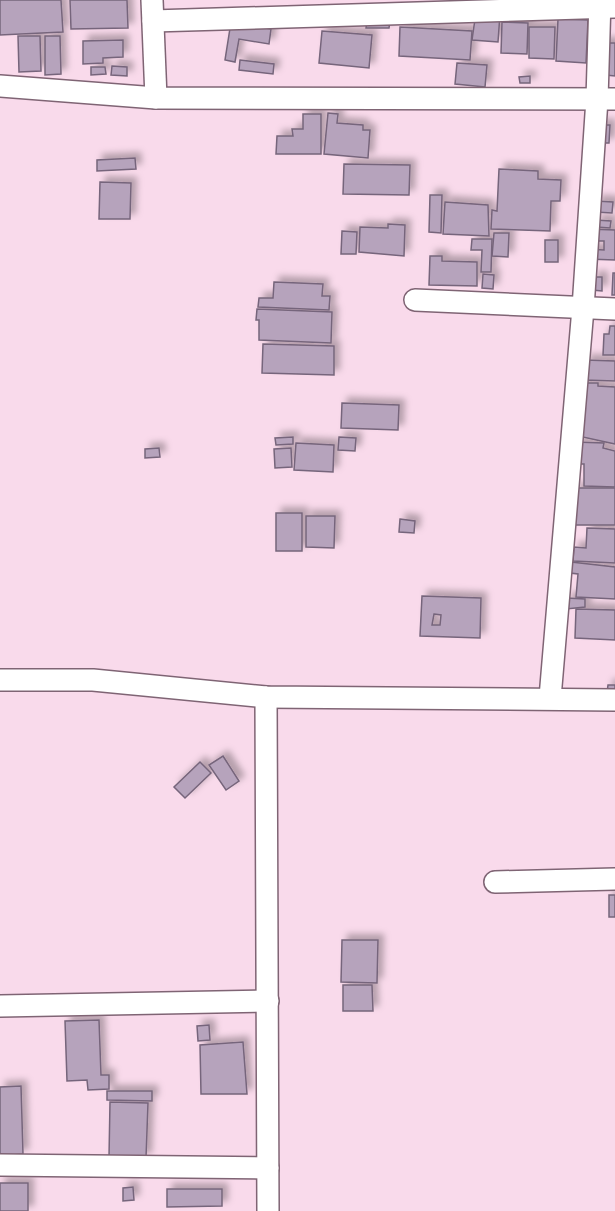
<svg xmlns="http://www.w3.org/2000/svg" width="615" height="1211" font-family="Roboto,sans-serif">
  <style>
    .building { fill: #b6a3bc; stroke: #76657b; stroke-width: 1.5; fill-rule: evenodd; filter: url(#shadow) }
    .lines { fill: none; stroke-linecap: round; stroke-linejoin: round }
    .minor-casing { stroke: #7f6474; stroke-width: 24 }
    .minor { stroke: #fff; stroke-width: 21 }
  </style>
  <defs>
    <filter id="shadow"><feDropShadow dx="5.5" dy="-5.5" stdDeviation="3" flood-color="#0004"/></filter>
  </defs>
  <rect width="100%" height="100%" fill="#f9daeb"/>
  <g class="building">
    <polygon points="0,0 61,0 63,32 0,35"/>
    <polygon points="70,0 127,0 128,28 71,29"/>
    <polygon points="476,12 500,14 498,42 472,40"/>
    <polygon points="558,19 588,20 586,63 556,61"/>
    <polygon points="367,20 390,20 389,28 366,28"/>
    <polygon points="231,22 271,29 269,44 239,39 235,62 225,60"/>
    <polygon points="502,22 528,23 527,54 501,53"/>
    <polygon points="400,27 472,31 470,60 399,56"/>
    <polygon points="529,27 555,27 554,59 529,58"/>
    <polygon points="322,31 372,35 369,68 319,63"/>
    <polygon points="18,36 40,36 41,71 19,72"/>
    <polygon points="45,36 60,36 61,74 45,75"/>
    <polygon points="123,40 123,57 103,58 103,63 83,64 83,41"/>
    <polygon points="600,43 615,43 615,76 605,75"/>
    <polygon points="240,60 274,64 273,74 239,70"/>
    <polygon points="457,63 487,65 485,87 455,84"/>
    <polygon points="112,66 127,67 127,76 111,75"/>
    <polygon points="91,67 105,67 106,74 91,75"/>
    <polygon points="530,76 530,83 520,83 519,77"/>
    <polygon points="328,113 338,114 337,123 363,125 363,130 370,130 368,158 324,154"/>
    <polygon points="303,114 321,114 321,154 276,154 277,136 293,136 292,129 303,129"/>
    <polygon points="599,125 610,125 609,143 599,143"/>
    <polygon points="135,158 136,169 97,171 97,160"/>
    <polygon points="344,164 410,165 409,195 343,194"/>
    <polygon points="499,169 538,171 538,179 561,180 560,201 551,201 550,231 491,229 492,210 497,211"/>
    <polygon points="100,182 131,183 130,219 99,219"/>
    <polygon points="430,195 442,195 441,233 429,232"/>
    <polygon points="596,201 613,202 612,213 595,212"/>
    <polygon points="445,202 488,205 489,236 443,234"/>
    <polygon points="596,220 611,221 610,228 596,227"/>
    <polygon points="388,224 405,225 404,256 359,252 360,227 388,228"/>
    <polygon points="588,229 615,230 615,260 587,259 587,249 604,250 604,241 588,241"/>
    <polygon points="342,231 357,232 356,254 341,254"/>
    <polygon points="494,233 509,233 508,257 492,256"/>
    <polygon points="472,239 492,239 491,272 481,272 482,250 471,250"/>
    <rect x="545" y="240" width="13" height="22"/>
    <polygon points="430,256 442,256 442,261 477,262 477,286 429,285"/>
    <polygon points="613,273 615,273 615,295 612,295"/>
    <polygon points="483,274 494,275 493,289 482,288"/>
    <polygon points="593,277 602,277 602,291 592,290"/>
    <polygon points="274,282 323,284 322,296 330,296 329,310 258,307 259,298 273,298"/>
    <polygon points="257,309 332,312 331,343 259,340 259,320 256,320"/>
    <polygon points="610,326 615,326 615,355 603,355 604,334 609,334"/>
    <polygon points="263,344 334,346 334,375 262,373"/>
    <polygon points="585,360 615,361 615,381 584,380"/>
    <polygon points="581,383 598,383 598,386 615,387 615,444 578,436"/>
    <polygon points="342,403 399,405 398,430 341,428"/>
    <polygon points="293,437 293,444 276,445 275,438"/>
    <polygon points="339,437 356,438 355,451 338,450"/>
    <polygon points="575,442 604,443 603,448 615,451 615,487 584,486 584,464 574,464"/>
    <polygon points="296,443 334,445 333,472 294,470"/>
    <polygon points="159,448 160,457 145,458 145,449"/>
    <polygon points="291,448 292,467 275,468 274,449"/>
    <rect x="575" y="488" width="40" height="37"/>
    <rect x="276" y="513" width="26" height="38"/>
    <polygon points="306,516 335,516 334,548 306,547"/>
    <polygon points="400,519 415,521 414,533 399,532"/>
    <polygon points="587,528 615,529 615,563 573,561 574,547 586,548"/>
    <polygon points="571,562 615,567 615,599 576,597 578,574 570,573"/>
    <path d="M422 596 481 598 480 638 420 636ZM434 614 441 615 440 625H432Z"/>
    <polygon points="567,598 585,599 585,607 566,609"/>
    <polygon points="576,609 615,610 615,640 575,638"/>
    <polygon points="608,685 615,685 615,693 607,693"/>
    <polygon points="223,756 239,781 226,790 209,765"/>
    <polygon points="200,762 211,773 185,798 174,787"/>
    <rect x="609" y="895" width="6" height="22"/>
    <polygon points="342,940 378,940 377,983 341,982"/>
    <polygon points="343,985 372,985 373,1011 343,1011"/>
    <polygon points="99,1020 101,1075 109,1075 109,1089 88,1090 87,1080 67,1081 65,1021"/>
    <polygon points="209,1025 210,1040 198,1041 197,1026"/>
    <polygon points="243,1042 247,1094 201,1094 200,1045"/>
    <polygon points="21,1086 23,1154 0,1156 0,1087"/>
    <polygon points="107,1091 152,1091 152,1101 107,1100"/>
    <polygon points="110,1102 148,1103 146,1158 109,1157"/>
    <rect x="0" y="1183" width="28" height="28"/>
    <polygon points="133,1187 134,1200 123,1201 123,1188"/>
    <polygon points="167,1189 222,1189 222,1206 167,1207"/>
  </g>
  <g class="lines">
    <defs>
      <g id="minor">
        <polyline points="152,0 156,98"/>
        <polyline points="153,21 615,7"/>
        <polyline points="0,86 156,98 615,99"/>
        <polyline points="415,300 615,309"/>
        <polyline points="0,680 93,680 266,697 615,700"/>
        <polyline points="266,697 268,1211"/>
        <polyline points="550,698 583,308 597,99 600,0"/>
        <polyline points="495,882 615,879"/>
        <polyline points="0,1006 268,1001"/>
        <polyline points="0,1165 268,1168"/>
      </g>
    </defs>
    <use href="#minor" class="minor-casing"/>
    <use href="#minor" class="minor"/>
  </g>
</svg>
